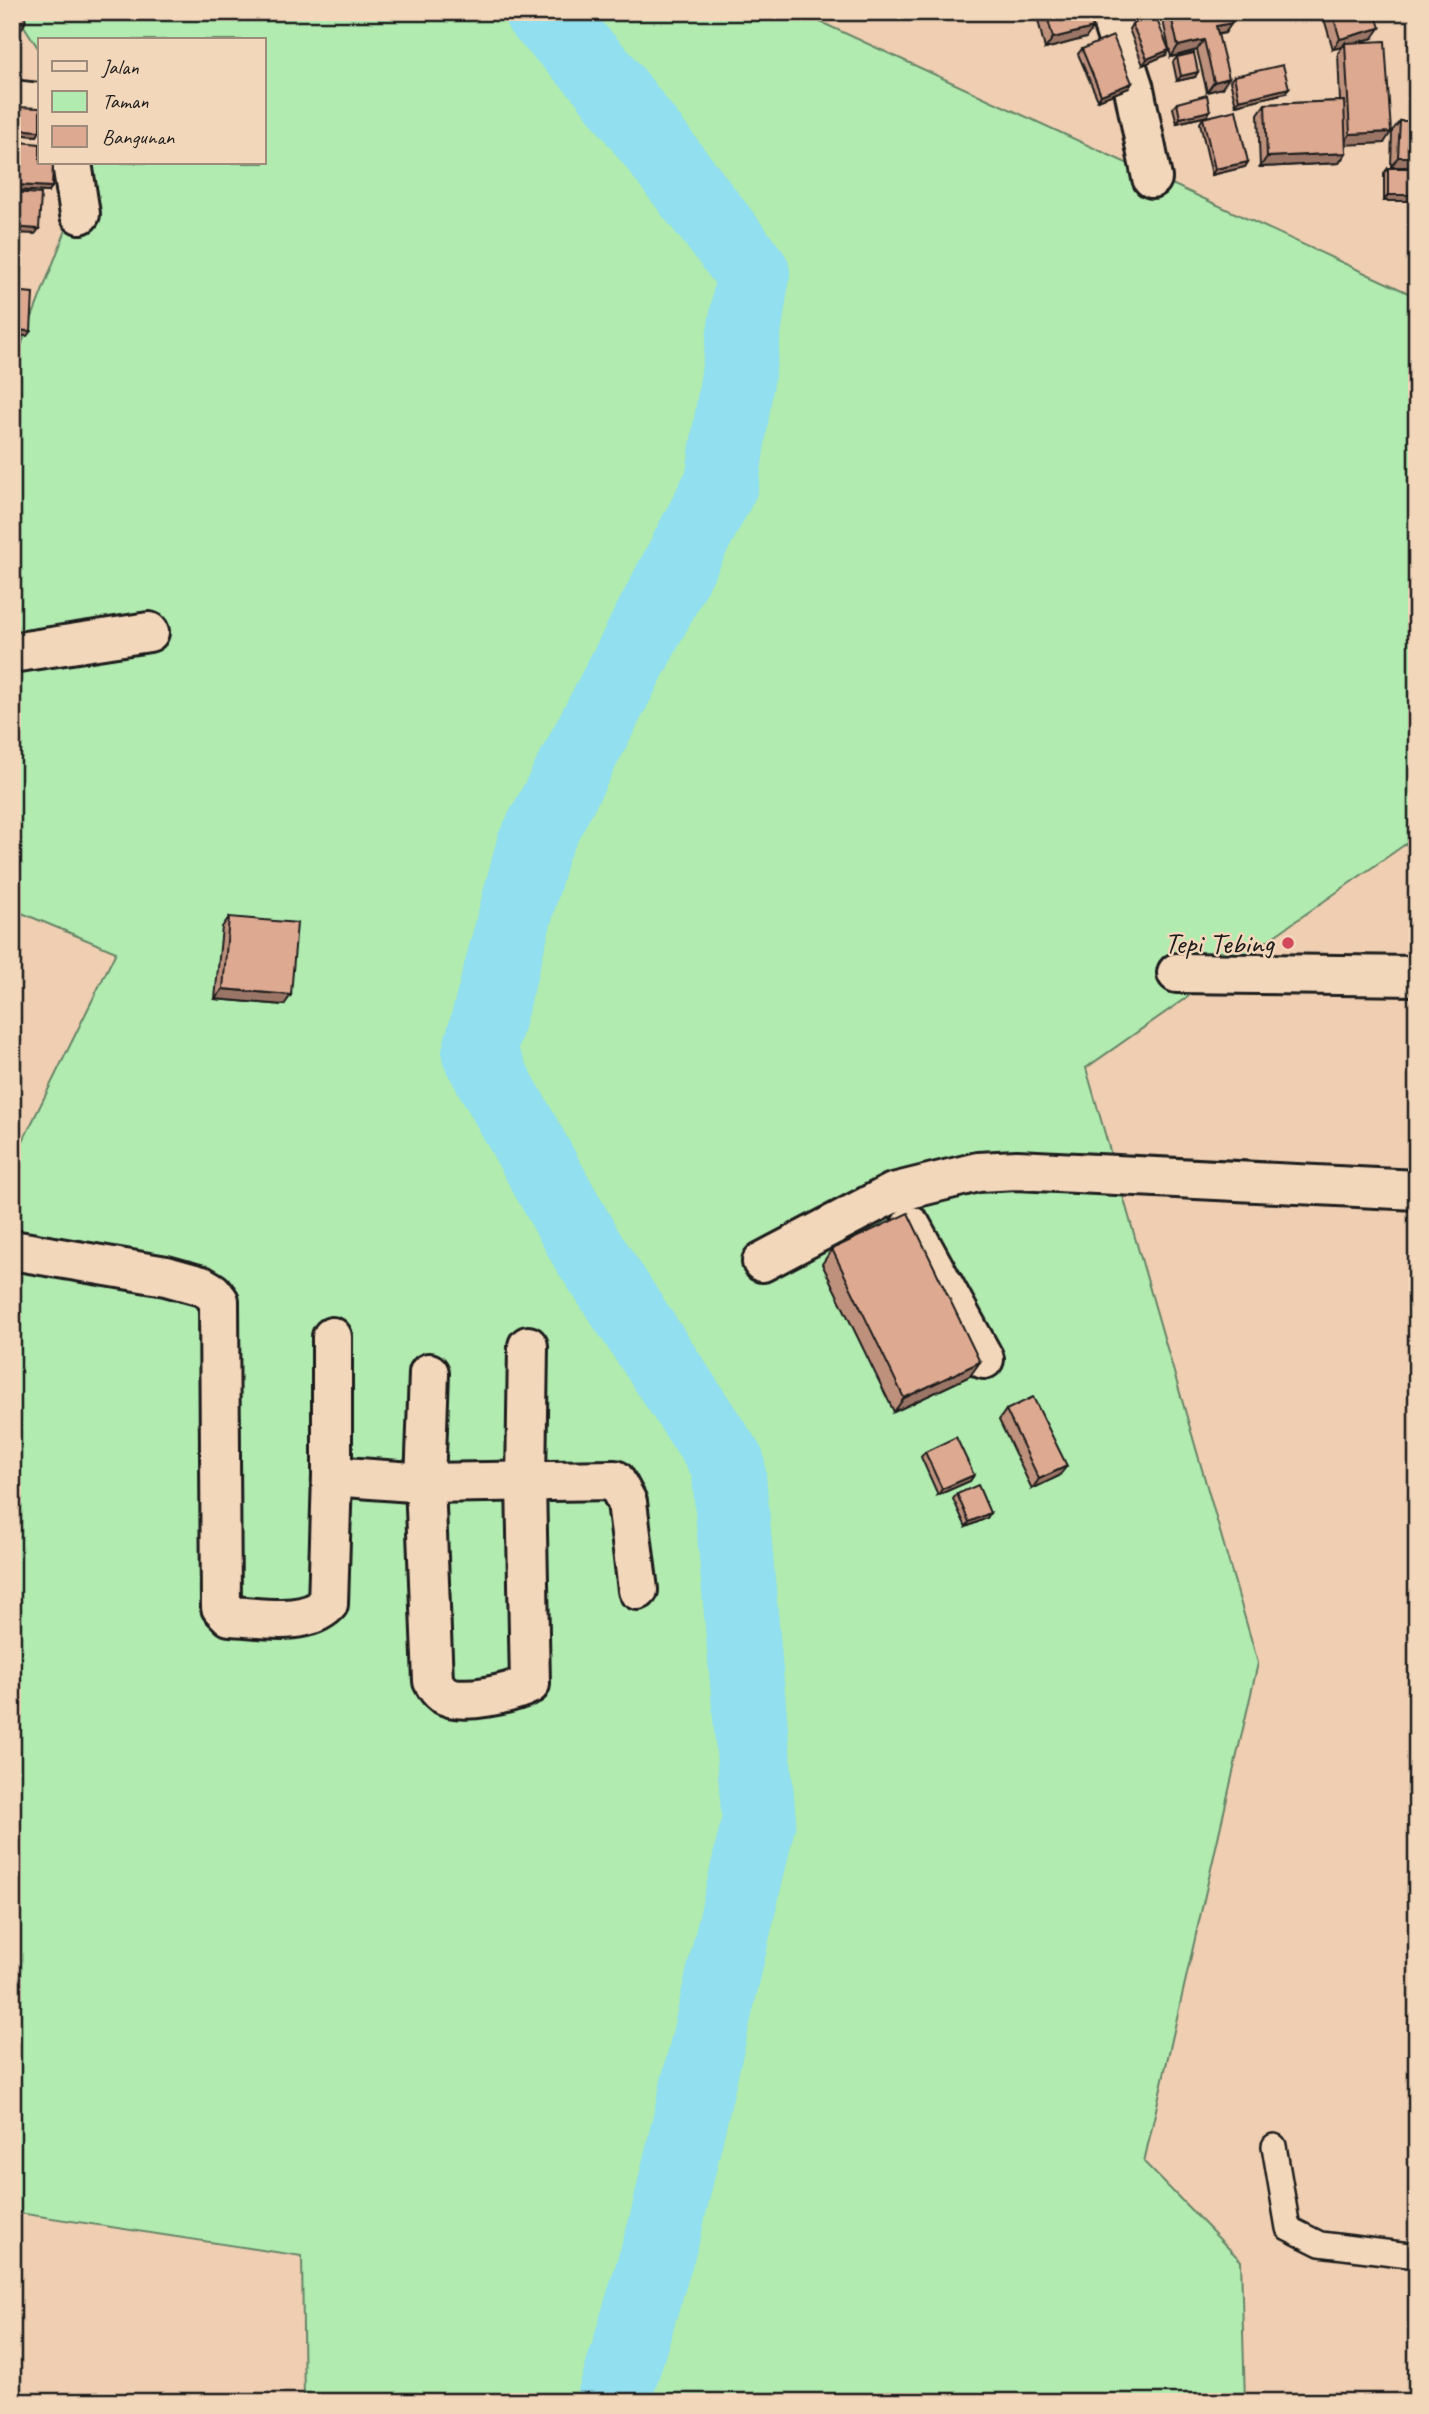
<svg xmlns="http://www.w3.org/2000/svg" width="1429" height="2414" font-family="Caveat,sans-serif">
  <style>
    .green { fill: #b1ebb0; stroke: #668466; stroke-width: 2 }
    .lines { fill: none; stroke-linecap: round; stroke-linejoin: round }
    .river { stroke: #91dfef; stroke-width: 74 }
    .service-casing { stroke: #1c1c1c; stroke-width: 28 }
    .minor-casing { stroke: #1c1c1c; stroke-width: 44 }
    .service { stroke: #f3d7ba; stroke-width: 23 }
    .minor { stroke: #f3d7ba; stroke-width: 38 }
    .wall { fill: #be917d; stroke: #1c1c1c; stroke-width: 2 }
    .shaded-wall { fill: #9b7666; stroke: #1c1c1c; stroke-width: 2 }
    .building { fill: #dda991; stroke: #1c1c1c; stroke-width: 2 }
    .poi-dot { fill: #d1495b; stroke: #f3d7ba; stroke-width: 2.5 }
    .labels { text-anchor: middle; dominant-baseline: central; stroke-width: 5; stroke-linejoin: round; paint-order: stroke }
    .poi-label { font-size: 30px; fill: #1c1c1c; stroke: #f3d7ba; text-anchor: end }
  </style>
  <rect width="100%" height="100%" fill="#efceb2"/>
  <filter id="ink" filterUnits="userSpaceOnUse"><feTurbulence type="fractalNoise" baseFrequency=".0143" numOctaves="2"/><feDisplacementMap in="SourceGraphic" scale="14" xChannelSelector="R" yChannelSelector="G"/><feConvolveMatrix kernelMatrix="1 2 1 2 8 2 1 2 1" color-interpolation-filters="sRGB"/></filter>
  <g filter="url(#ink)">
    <polygon class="green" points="15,12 799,12 1417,297 1417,836 1086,1068 1258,1663 1144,2162 1241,2261 1245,2402 304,2402 302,2256 12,2212 12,1163 116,952 12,909 12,369 92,163 264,163 264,40 40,40 40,51"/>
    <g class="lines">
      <polyline class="river" points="541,12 603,77 753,273 722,482 533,847 479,1054 586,1248 728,1464 759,1820 665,2228 613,2402"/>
      <defs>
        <polyline id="service" points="1274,2146 1288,2228 1320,2244 1417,2256"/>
        <g id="minor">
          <polyline points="1109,12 1134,89 1152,178"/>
          <polyline points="12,100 40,103"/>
          <polyline points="72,163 80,214"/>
          <polyline points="12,653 149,632"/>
          <polyline points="1177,973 1417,976"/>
          <polyline points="911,1226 984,1359"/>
          <path d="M12 1250 166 1276 202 1286 212 1292 219 1301 221 1607 230 1616C260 1617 305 1627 328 1604L332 1476V1337"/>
          <polyline points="762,1262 893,1193 978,1172 1017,1170 1417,1190"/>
          <path d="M429 1373 425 1483 433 1681C435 1685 439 1691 443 1694 461 1706 512 1693 530 1684L526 1482 528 1346"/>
          <polyline points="332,1476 425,1483 615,1480 627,1502 638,1590"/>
        </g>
      </defs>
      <use href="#service" class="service-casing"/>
      <use href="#minor" class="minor-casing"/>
      <use href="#service" class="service"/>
      <use href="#minor" class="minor"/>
    </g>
    <g class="wall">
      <polygon points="1036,12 1089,12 1086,38 1045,49"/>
      <polygon points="1161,12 1229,12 1225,33 1218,34 1222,88 1207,92 1197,50 1171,57"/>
      <polygon points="1322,12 1375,12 1373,38 1359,42 1384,143 1345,144 1346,153 1339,163 1260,167 1258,114 1265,104 1340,101 1338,53 1342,47 1333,49"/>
      <polygon points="1132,24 1166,55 1143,65 1129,29"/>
      <polygon points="1082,49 1129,88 1098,100 1078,54"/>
      <polygon points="1177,57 1195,77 1177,81 1173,62"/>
      <polygon points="1234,76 1285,93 1236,105 1230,81"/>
      <polygon points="1177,103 1207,116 1177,123 1173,108"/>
      <polygon points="16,107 40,131 37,136 12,134 12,112"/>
      <polygon points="1203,118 1248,162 1245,167 1212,175 1200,123"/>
      <polygon points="1400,121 1417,167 1391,167 1392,131"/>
      <polygon points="20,142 52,187 48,192 14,190 17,147"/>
      <polygon points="1388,168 1415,195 1412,201 1384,201 1384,173"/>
      <polygon points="229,917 284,1005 215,999 222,927"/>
      <polygon points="832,1249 970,1376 894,1412 822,1264"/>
      <polygon points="1006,1410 1059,1476 1032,1489 999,1420"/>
      <polygon points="925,1452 974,1475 970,1481 938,1495 921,1457"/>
      <polygon points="957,1494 990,1513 987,1518 966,1527 953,1499"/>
    </g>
    <g class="shaded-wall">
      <polygon points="26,22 19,32 12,33 12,24"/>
      <polygon points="1232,23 1225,33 1209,36 1216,26"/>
      <polygon points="1093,28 1086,38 1045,49 1053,38"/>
      <polygon points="1380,28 1373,38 1345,46 1345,43 1342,47 1333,49 1340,39"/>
      <polygon points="1204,40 1197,50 1171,57 1178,46"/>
      <polygon points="1169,50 1166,55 1143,65 1147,59"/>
      <polygon points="1198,72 1195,77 1177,81 1181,76"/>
      <polygon points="1229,78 1222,88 1207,92 1214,82"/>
      <polygon points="1132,83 1129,88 1098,100 1101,95"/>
      <polygon points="1289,88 1285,93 1236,105 1239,100"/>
      <polygon points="1210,111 1207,116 1177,123 1180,118"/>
      <polygon points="15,129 40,131 37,136 12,134"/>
      <polygon points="1391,132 1384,143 1343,145 1350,134"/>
      <polygon points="1346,153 1339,163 1260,167 1267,157"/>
      <polygon points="1398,157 1417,157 1417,167 1391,167"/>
      <polygon points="1248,162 1245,167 1212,175 1215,169"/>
      <polygon points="17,185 52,187 48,192 14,190"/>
      <polygon points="1388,195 1415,195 1412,201 1384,201"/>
      <polygon points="12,227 39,229 35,234 12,233"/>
      <polygon points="12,330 31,331 27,336 12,335"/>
      <polygon points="223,989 291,995 284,1005 215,999"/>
      <polygon points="980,1362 970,1376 894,1412 904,1398"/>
      <polygon points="1067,1466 1059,1476 1032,1489 1039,1479"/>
      <polygon points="974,1475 970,1481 938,1495 942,1489"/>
      <polygon points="990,1513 987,1518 966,1527 969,1522"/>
    </g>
    <g class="building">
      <polygon points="12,12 24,12 26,22 12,24"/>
      <polygon points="1046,12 1089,12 1093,28 1053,38"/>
      <polygon points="1170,12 1229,12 1232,23 1216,26 1229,78 1214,82 1204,40 1178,46"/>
      <polygon points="1332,12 1375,12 1380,28 1340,39"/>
      <polygon points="1155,15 1169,50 1147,59 1132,24"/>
      <polygon points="1113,36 1132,83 1101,95 1082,49"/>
      <polygon points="1385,41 1391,132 1350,134 1345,43"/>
      <polygon points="1194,53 1198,72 1181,76 1177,57"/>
      <polygon points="1283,65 1289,88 1239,100 1234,76"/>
      <polygon points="1207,95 1210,111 1180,118 1177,103"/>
      <polygon points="1344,101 1346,153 1267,157 1265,104"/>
      <polygon points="16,107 40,108 40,131 15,129"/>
      <polygon points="1236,110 1248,162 1215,169 1203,118"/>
      <polygon points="1400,121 1417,121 1417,157 1398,157"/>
      <polygon points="20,142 40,144 40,163 53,163 52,187 17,185"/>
      <polygon points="1388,168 1416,168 1415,195 1388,195"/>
      <polygon points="12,192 41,194 39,229 12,227"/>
      <polygon points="12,291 33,293 31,331 12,330"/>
      <polygon points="229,917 297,923 291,995 223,989"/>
      <polygon points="908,1213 980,1362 904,1398 832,1249"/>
      <polygon points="1033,1397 1067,1466 1039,1479 1006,1410"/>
      <polygon points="956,1437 974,1475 942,1489 925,1452"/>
      <polygon points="978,1485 990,1513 969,1522 957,1494"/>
    </g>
  </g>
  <circle class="poi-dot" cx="1288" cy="943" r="7"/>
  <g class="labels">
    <g class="poi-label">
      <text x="1274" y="943">Tepi Tebing</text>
    </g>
  </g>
  <rect width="1429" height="2414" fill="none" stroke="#f3d7ba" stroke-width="42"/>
  <rect x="21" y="21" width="1387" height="2372" fill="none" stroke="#1c1c1c" stroke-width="2.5" filter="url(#ink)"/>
  <rect x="38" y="38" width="228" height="126" fill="#f3d7ba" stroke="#9d8c7b" stroke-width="2"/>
  <rect x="52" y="61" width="35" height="10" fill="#f3d7ba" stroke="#9d8c7b" stroke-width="2"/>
  <text x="102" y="74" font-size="21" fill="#1c1c1c">Jalan</text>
  <rect x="52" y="91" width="35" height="21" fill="#b1ebb0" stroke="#9d8c7b" stroke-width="2"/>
  <text x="102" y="108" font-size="21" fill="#1c1c1c">Taman</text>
  <rect x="52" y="126" width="35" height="21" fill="#dda991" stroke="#9d8c7b" stroke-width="2"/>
  <text x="102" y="144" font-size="21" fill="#1c1c1c">Bangunan</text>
</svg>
